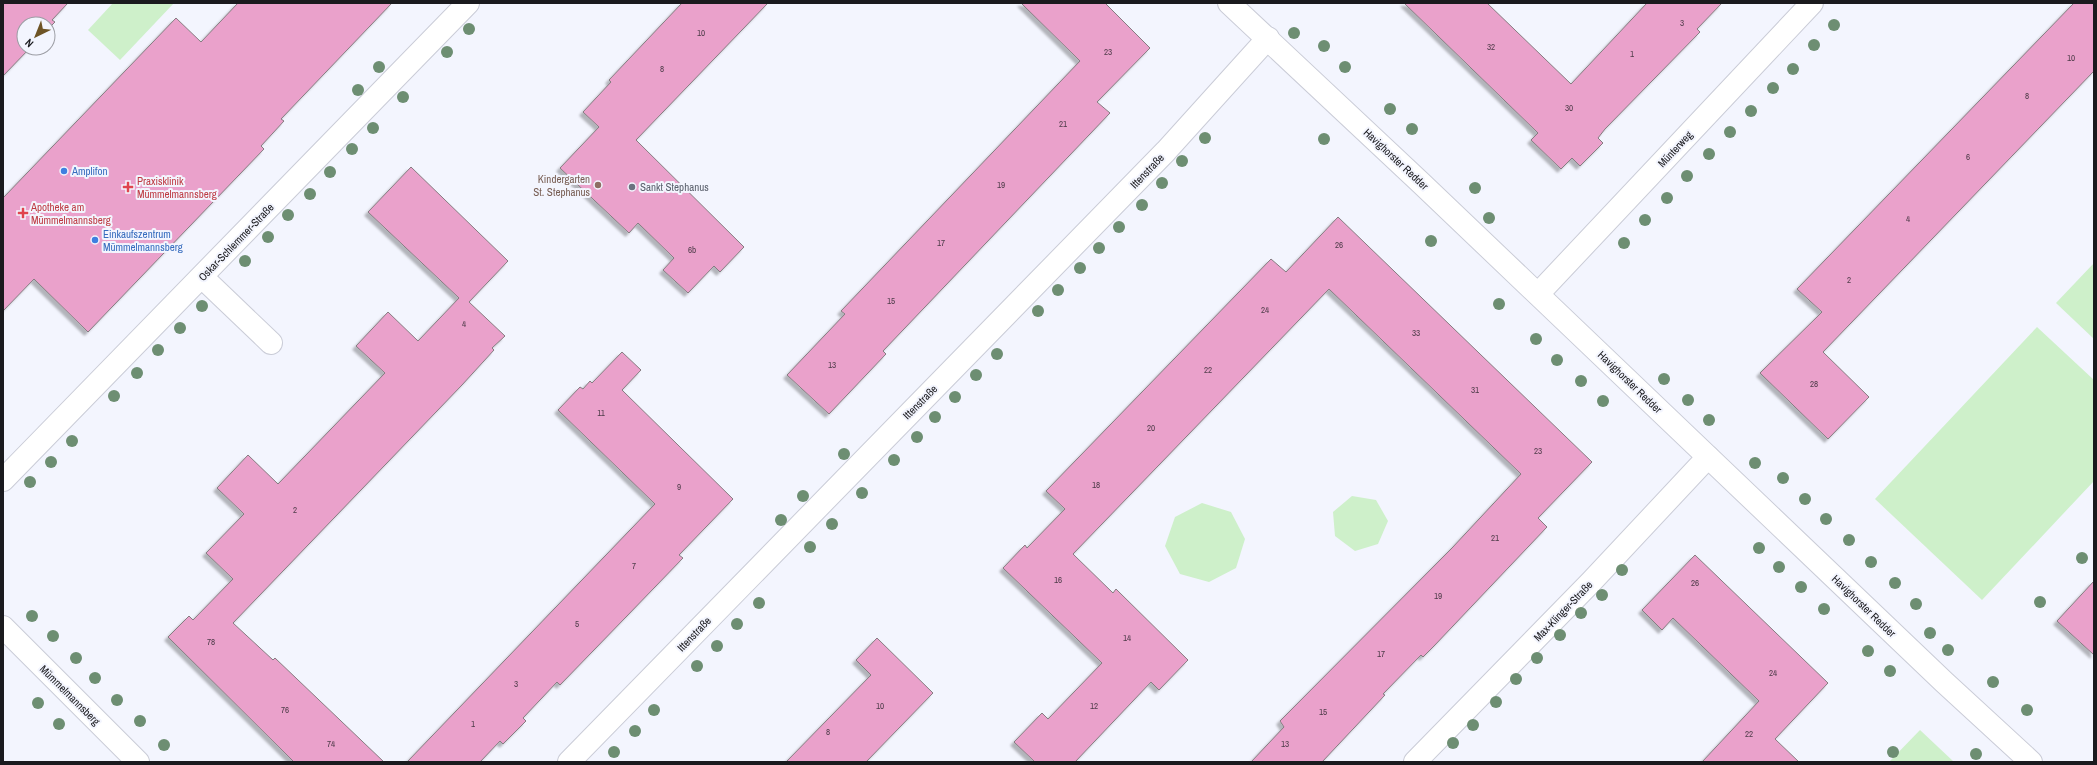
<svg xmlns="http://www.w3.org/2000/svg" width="2097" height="765" font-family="'Archivo Narrow',sans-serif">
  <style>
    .green { fill: #cef0ca }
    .building { fill: #eaa1cb; stroke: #867c81; filter: url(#shadow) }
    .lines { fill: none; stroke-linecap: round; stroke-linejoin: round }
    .minor-casing { stroke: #caccd7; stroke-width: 24 }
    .minor { stroke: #fff; stroke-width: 22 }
    .tree { fill: #6d8e72 }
    .shop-dot { fill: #3f7fe0; stroke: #f3f5fe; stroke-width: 1.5 }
    .education-dot { fill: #8d6e63; stroke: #f3f5fe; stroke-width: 1.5 }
    .health-dot { fill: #e0444e; stroke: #f3f5fe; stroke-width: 1.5 }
    .worship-dot { fill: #6b7280; stroke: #f3f5fe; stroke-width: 1.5 }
    .labels { text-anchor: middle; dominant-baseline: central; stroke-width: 4; stroke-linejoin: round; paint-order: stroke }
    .number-label { font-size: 9px; fill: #4e3c49 }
    .street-label { font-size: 11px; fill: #1a1a1e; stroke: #f3f5fe }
    .shop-label { font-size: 11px; fill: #366cbe; stroke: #f3f5fe; text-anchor: start }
    .education-label { font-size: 11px; fill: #785e54; stroke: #f3f5fe; text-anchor: end }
    .health-label { font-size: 11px; fill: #be3a42; stroke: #f3f5fe; text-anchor: start }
    .worship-label { font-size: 11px; fill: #5b616d; stroke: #f3f5fe; text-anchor: start }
  </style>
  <defs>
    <filter id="shadow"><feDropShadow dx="-3.5" dy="3.5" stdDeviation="1" flood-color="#0004"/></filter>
  </defs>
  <rect width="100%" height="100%" fill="#f3f5fe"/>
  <g class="green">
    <polygon points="113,3 174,3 120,60 88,30"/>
    <polygon points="2094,263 2094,339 2056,303"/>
    <polygon points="2037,327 2094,380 2094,481 1982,600 1875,499"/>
    <polygon points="1352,496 1376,500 1388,521 1378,544 1355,551 1335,536 1333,512"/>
    <polygon points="1202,503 1231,512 1245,539 1236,568 1209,582 1180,574 1165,546 1175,517"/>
    <polygon points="1920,730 1954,762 1889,762"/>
  </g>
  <g class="building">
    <polygon points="3,3 68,3 52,20 55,22 48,29 48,24 24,24 24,48 30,48 3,76"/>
    <polygon points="238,3 392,3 281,119 284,121 261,146 264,149 88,332 34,279 3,311 3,198 176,18 201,42"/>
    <polygon points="682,3 768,3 636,140 744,247 720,272 714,266 688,293 663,270 674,258 638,223 629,233 560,168 599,127 583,112 611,82 609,80"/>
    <polygon points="1021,3 1105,3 1150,48 1097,102 1110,113 883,351 886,354 829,414 787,375 845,314 841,311 1080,61"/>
    <polygon points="1404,3 1487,3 1571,84 1647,3 1722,3 1697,29 1700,32 1605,129 1598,138 1603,143 1580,166 1572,158 1561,169 1531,140 1538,133"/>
    <polygon points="2074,3 2094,3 2094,71 1823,352 1869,397 1828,439 1760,373 1822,312 1797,289"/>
    <polygon points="411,167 508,261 469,302 505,336 492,348 494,350 462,385 233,623 273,660 275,658 384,762 294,762 168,637 189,616 193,620 233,579 206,553 244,514 217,488 248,455 278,484 385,373 356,346 388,312 418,341 459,298 368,212"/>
    <polygon points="1338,217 1592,462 1538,518 1547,527 1434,646 1423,657 1421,655 1383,694 1385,695 1322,762 1251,762 1284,727 1280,721 1452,548 1521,474 1329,289 1073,554 1113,593 1116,589 1188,660 1159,690 1151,682 1075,762 1035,762 1014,742 1042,713 1048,719 1102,663 1003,568 1025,545 1027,548 1065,509 1046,491 1271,259 1286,272"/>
    <polygon points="622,352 641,370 622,390 733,499 679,555 683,558 626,617 560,685 557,682 523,718 526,721 503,744 500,741 480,762 407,762 655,504 558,410 580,387 583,389 590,381 592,383"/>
    <polygon points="1695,555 1828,683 1775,739 1799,762 1702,762 1759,701 1673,618 1662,630 1642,610"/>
    <polygon points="2094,581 2094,655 2057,621"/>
    <polygon points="877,638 933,693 866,762 786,762 871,675 856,660"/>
  </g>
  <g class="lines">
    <defs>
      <g id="minor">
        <polyline points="1229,3 1421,183 1944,682 2031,762"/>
        <polyline points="202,277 271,343"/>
        <polyline points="1538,294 1812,3"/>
        <polyline points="3,480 468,3"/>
        <polyline points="3,627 138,762"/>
        <polyline points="569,762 1166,151 1268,38"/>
        <polyline points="1415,762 1591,582 1708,457"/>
      </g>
    </defs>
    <use href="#minor" class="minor-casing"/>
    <use href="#minor" class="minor"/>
  </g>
  <g class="tree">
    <circle cx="1834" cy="25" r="6"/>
    <circle cx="469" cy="29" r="6"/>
    <circle cx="1294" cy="33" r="6"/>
    <circle cx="1814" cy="45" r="6"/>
    <circle cx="1324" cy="46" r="6"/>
    <circle cx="447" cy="52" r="6"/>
    <circle cx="379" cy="67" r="6"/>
    <circle cx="1345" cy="67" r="6"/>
    <circle cx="1793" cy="69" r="6"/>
    <circle cx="1773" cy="88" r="6"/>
    <circle cx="358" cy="90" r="6"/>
    <circle cx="403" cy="97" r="6"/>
    <circle cx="1390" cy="109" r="6"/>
    <circle cx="1751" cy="111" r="6"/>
    <circle cx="373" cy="128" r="6"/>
    <circle cx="1412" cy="129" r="6"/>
    <circle cx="1730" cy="132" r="6"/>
    <circle cx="1205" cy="138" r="6"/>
    <circle cx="1324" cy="139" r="6"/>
    <circle cx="352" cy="149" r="6"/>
    <circle cx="1709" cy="154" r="6"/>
    <circle cx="1182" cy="161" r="6"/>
    <circle cx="330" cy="172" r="6"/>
    <circle cx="1687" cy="176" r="6"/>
    <circle cx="1162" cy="183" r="6"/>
    <circle cx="1475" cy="188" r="6"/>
    <circle cx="310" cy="194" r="6"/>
    <circle cx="1667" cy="198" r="6"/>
    <circle cx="1142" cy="205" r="6"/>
    <circle cx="288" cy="215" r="6"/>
    <circle cx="1489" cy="218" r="6"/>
    <circle cx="1645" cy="220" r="6"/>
    <circle cx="1119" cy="227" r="6"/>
    <circle cx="268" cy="237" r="6"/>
    <circle cx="1431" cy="241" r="6"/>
    <circle cx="1624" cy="243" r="6"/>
    <circle cx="1099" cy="248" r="6"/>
    <circle cx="245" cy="261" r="6"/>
    <circle cx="1080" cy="268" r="6"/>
    <circle cx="1058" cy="290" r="6"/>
    <circle cx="1499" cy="304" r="6"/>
    <circle cx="202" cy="306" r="6"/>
    <circle cx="1038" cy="311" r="6"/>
    <circle cx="180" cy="328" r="6"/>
    <circle cx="1536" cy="339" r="6"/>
    <circle cx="158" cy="350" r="6"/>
    <circle cx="997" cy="354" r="6"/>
    <circle cx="1557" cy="360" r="6"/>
    <circle cx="137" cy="373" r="6"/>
    <circle cx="976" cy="375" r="6"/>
    <circle cx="1664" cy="379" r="6"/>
    <circle cx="1581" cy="381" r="6"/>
    <circle cx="114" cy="396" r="6"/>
    <circle cx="955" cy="397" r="6"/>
    <circle cx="1688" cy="400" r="6"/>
    <circle cx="1603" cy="401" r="6"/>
    <circle cx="935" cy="417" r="6"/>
    <circle cx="1709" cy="420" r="6"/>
    <circle cx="917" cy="437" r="6"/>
    <circle cx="72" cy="441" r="6"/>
    <circle cx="844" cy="454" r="6"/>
    <circle cx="894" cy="460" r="6"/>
    <circle cx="51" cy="462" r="6"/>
    <circle cx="1755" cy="463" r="6"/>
    <circle cx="1783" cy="478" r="6"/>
    <circle cx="30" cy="482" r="6"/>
    <circle cx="862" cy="493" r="6"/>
    <circle cx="803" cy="496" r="6"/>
    <circle cx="1805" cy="499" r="6"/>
    <circle cx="1826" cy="519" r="6"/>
    <circle cx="781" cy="520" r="6"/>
    <circle cx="832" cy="524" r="6"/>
    <circle cx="1849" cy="540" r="6"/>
    <circle cx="810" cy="547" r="6"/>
    <circle cx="1759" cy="548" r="6"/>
    <circle cx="2082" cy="558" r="6"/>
    <circle cx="1871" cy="562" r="6"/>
    <circle cx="1779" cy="567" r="6"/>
    <circle cx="1622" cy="570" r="6"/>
    <circle cx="1895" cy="583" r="6"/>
    <circle cx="1801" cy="587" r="6"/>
    <circle cx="1602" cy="595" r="6"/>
    <circle cx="2040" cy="602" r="6"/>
    <circle cx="759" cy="603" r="6"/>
    <circle cx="1916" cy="604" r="6"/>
    <circle cx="1824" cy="609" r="6"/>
    <circle cx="1581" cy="613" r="6"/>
    <circle cx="32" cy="616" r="6"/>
    <circle cx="737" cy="624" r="6"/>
    <circle cx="1930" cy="633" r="6"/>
    <circle cx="1560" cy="635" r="6"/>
    <circle cx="53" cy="636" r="6"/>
    <circle cx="717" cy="646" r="6"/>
    <circle cx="1948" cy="650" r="6"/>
    <circle cx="1868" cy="651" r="6"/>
    <circle cx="76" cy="658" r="6"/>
    <circle cx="1537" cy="658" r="6"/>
    <circle cx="697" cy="666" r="6"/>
    <circle cx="1890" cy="671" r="6"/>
    <circle cx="95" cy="678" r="6"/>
    <circle cx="1516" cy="679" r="6"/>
    <circle cx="1993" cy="682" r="6"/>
    <circle cx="117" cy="700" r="6"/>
    <circle cx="1496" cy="702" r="6"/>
    <circle cx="38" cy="703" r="6"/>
    <circle cx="654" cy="710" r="6"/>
    <circle cx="2027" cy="710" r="6"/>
    <circle cx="140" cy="721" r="6"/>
    <circle cx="59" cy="724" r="6"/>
    <circle cx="1473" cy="725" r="6"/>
    <circle cx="635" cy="731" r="6"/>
    <circle cx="1453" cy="743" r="6"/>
    <circle cx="164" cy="745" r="6"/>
    <circle cx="614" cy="752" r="6"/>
    <circle cx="1893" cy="752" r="6"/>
    <circle cx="1976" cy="754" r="6"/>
  </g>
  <g class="shop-dot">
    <circle cx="64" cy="171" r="4"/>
    <circle cx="95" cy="240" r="4"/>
  </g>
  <circle class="education-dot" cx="598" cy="185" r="4"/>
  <g class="health-dot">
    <path d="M126 181h4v4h4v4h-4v4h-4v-4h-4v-4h4z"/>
    <path d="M21 207h4v4h4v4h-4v4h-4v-4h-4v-4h4z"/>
  </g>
  <circle class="worship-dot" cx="632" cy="187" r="4"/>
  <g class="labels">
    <g class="number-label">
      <text x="1682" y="23">3</text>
      <text x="701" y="33">10</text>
      <text x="1491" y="47">32</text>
      <text x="1108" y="52">23</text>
      <text x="1632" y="54">1</text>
      <text x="2071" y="58">10</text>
      <text x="662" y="69">8</text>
      <text x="2027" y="96">8</text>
      <text x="1569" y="108">30</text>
      <text x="1063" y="124">21</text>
      <text x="1968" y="157">6</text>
      <text x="1001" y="185">19</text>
      <text x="1908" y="219">4</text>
      <text x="941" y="243">17</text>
      <text x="1339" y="245">26</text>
      <text x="692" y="250">6b</text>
      <text x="1849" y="280">2</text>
      <text x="891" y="301">15</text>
      <text x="1265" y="310">24</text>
      <text x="464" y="324">4</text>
      <text x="1416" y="333">33</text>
      <text x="832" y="365">13</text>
      <text x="1208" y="370">22</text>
      <text x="1814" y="384">28</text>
      <text x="1475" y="390">31</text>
      <text x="601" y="413">11</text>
      <text x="1151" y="428">20</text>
      <text x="1538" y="451">23</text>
      <text x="1096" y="485">18</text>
      <text x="679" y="487">9</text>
      <text x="295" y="510">2</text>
      <text x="1495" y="538">21</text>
      <text x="634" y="566">7</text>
      <text x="1058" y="580">16</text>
      <text x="1695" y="583">26</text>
      <text x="1438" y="596">19</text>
      <text x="577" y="624">5</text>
      <text x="1127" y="638">14</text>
      <text x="211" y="642">78</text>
      <text x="1381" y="654">17</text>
      <text x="1773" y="673">24</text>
      <text x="516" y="684">3</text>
      <text x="880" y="706">10</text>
      <text x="1094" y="706">12</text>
      <text x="285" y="710">76</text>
      <text x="1323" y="712">15</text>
      <text x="473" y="724">1</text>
      <text x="828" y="732">8</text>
      <text x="1749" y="734">22</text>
      <text x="331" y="744">74</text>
      <text x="1285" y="744">13</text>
    </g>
    <g class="street-label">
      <text transform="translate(1675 149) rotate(-47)">Münterweg</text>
      <text transform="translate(1396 159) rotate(43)">Havighorster Redder</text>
      <text transform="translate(1147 171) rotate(-46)">Ittenstraße</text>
      <text transform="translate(236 242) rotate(-46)">Oskar-Schlemmer-Straße</text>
      <text transform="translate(1630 382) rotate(44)">Havighorster Redder</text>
      <text transform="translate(920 402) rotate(-45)">Ittenstraße</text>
      <text transform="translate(1864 606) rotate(44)">Havighorster Redder</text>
      <text transform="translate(1563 611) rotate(-46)">Max-Klinger-Straße</text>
      <text transform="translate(694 634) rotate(-46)">Ittenstraße</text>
      <text transform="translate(70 695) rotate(45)">Mümmelmannsberg</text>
    </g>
    <g class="shop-label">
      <text x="72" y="171">Amplifon</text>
      <text x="103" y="234">Einkaufszentrum<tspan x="103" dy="13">Mümmelmannsberg</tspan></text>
    </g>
    <g class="education-label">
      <text x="590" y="179">Kindergarten<tspan x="590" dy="13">St. Stephanus</tspan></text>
    </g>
    <g class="health-label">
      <text x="137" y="181">Praxisklinik<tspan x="137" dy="13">Mümmelmannsberg</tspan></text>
      <text x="31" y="207">Apotheke am<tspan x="31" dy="13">Mümmelmannsberg</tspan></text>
    </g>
    <g class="worship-label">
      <text x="640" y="187">Sankt Stephanus</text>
    </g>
  </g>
  <rect width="2097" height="765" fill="none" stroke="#1a1a1e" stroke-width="8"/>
  <g transform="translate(36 36) rotate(223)"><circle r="19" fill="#f3f5fe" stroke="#9c9da4"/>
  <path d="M0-3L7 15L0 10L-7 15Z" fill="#6e5425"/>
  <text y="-6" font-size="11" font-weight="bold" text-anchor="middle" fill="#1a1a1e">N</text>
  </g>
</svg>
